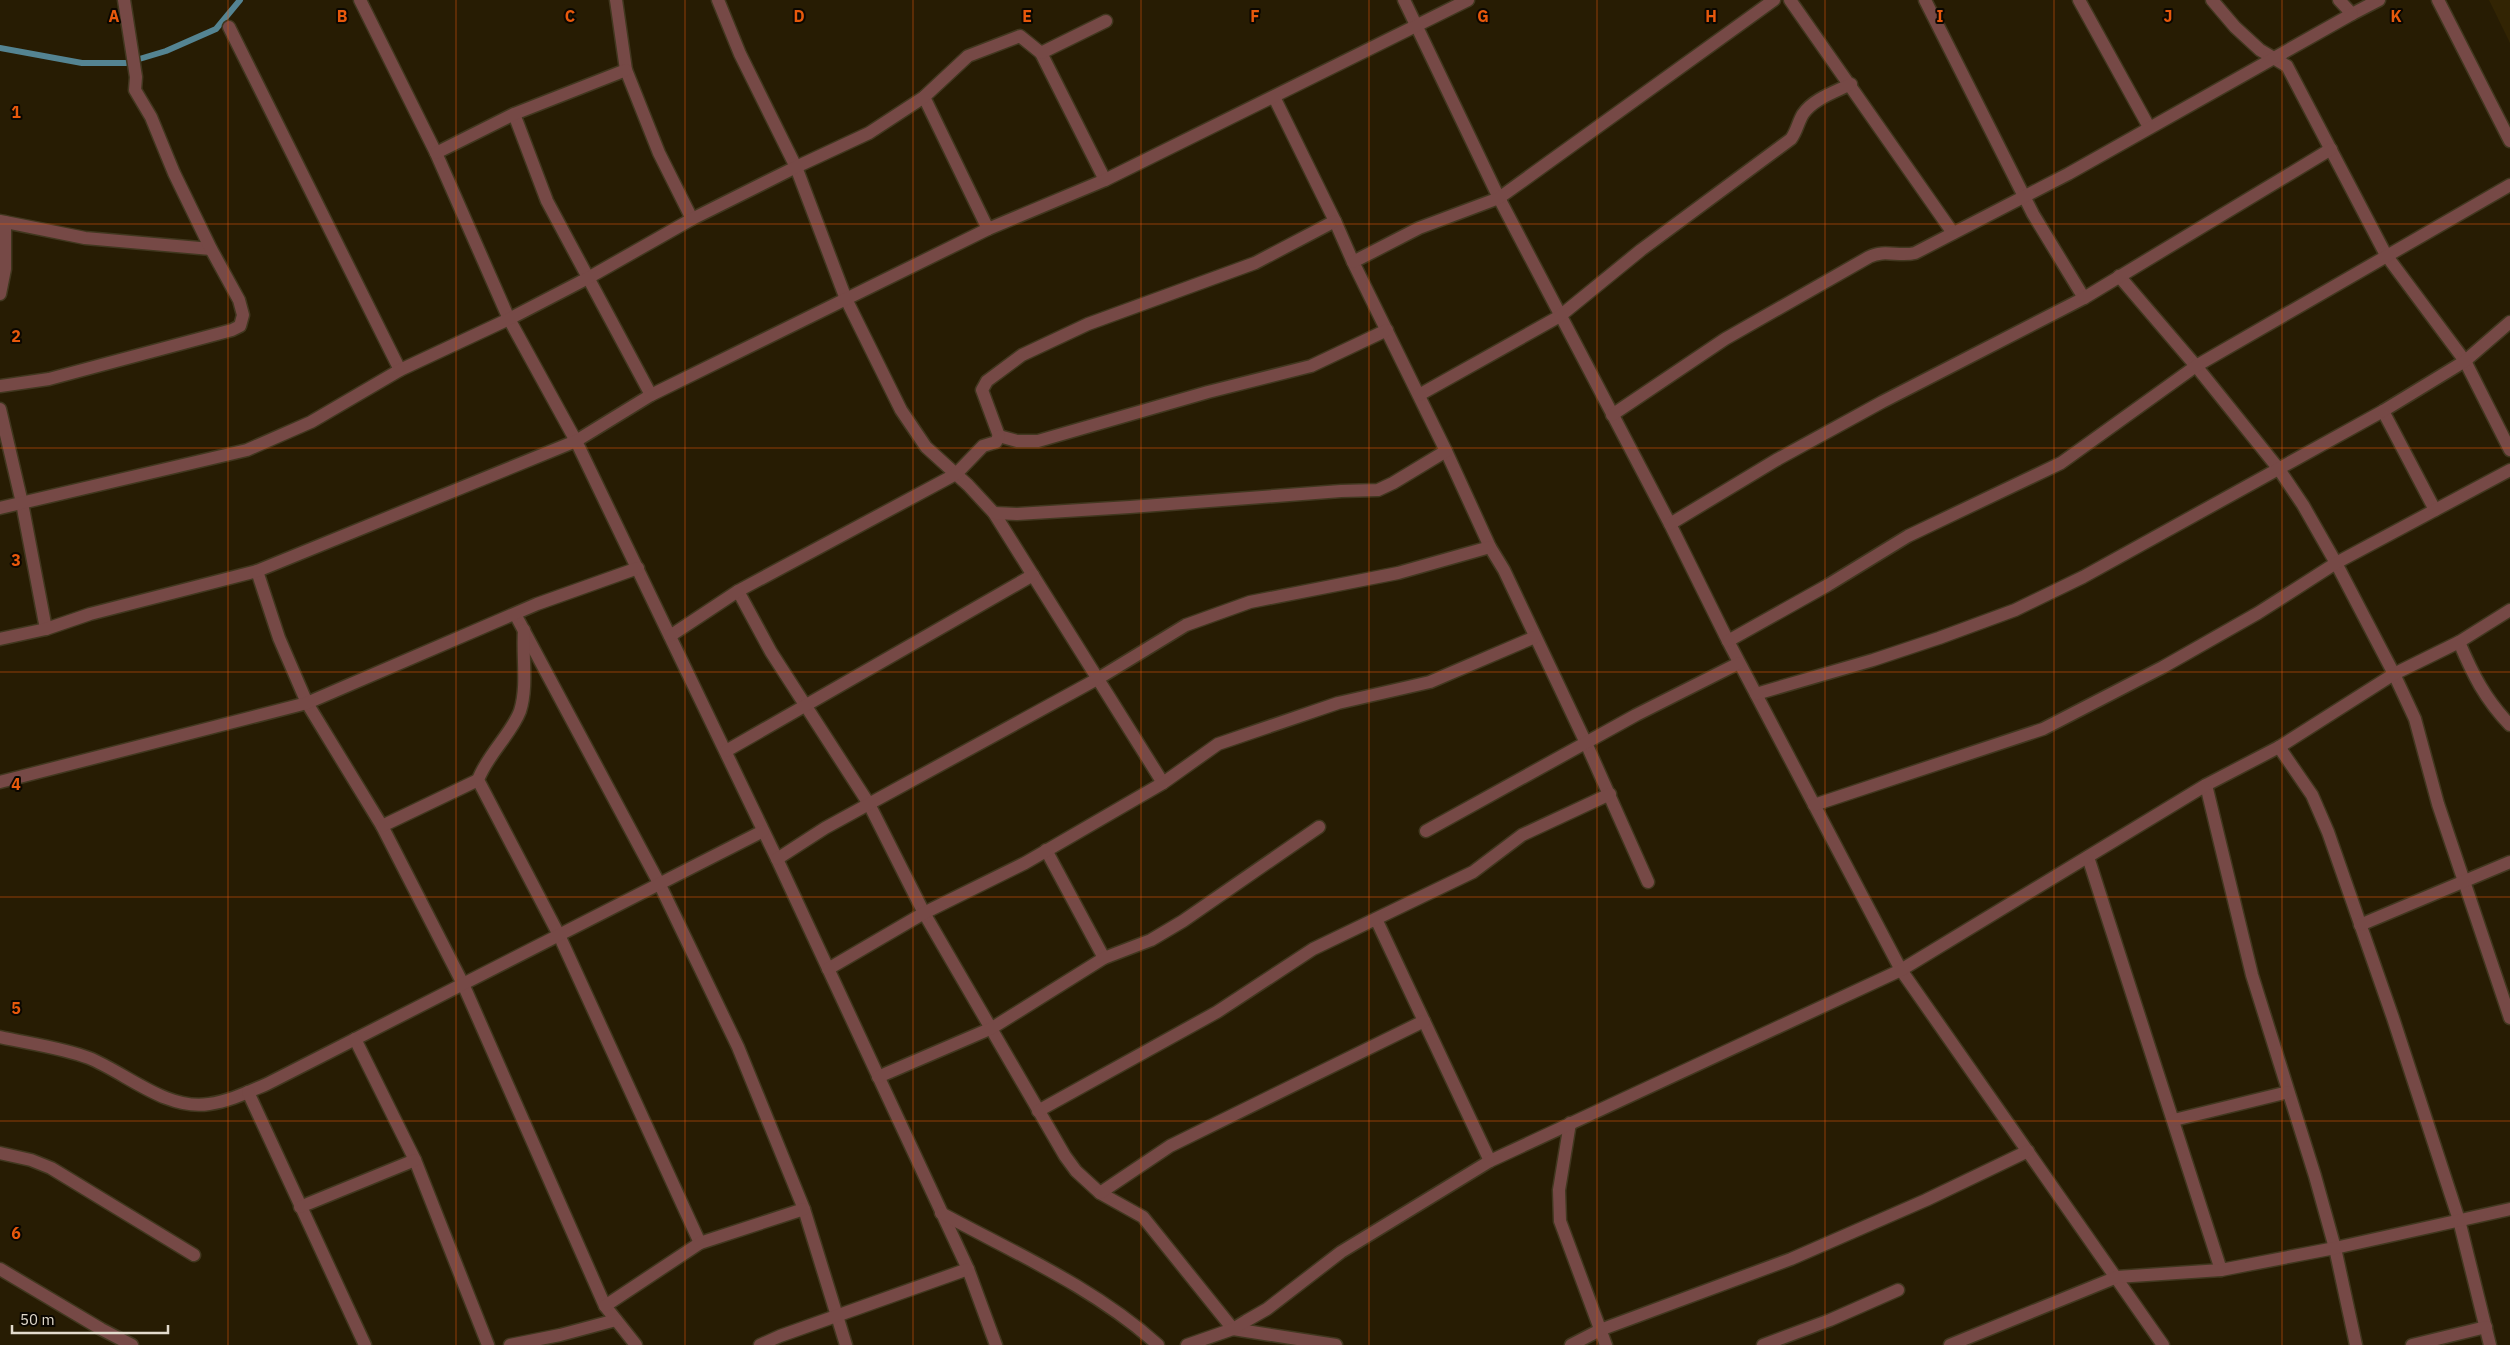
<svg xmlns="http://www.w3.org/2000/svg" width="2510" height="1345" font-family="'IBM Plex Sans',sans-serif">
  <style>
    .built { fill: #322403 }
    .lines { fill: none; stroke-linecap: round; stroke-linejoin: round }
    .stream { stroke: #548492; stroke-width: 6 }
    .minor-casing { stroke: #41371f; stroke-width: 15 }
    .minor { stroke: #764946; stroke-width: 12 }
    .grid { fill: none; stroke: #e8590c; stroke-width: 1; stroke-opacity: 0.55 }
    .grid-label { font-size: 16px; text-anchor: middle; font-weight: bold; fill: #e8590c; stroke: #0b0701; stroke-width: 4; stroke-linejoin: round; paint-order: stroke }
  </style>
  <rect width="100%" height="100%" fill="#271c03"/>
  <polygon class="built" points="2489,0 2510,0 2510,43"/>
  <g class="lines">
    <polyline class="stream" points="0,48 82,63 126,63 166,51 216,29 240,0"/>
    <defs>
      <g id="minor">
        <polyline points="360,0 436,153 509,319 576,441 777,859 968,1269 996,1345"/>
        <polyline points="616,0 626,70 659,153 692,219"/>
        <polyline points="718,0 740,54 796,167 846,299 901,410 926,447 968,485 994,513 1163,783"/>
        <polyline points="1404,0 1499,198 1670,524 1728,641 1901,970 2163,1345"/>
        <polyline points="1790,0 1953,233"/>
        <polyline points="1925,0 2033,214 2084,298"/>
        <polyline points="2079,0 2149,127"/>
        <polyline points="2212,0 2235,27 2260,50 2287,66 2386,255 2465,361 2510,450"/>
        <polyline points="2339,0 2352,14 2379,0"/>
        <polyline points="2438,0 2510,141"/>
        <polyline points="229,27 400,370"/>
        <polyline points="1041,53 1105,180"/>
        <polyline points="924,97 988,229"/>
        <polyline points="1274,97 1335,221 1353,262 1446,451 1490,547 1504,570 1586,743 1648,882"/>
        <polyline points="514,114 547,201 651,395"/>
        <polyline points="436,153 514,114 626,70"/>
        <polyline points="0,221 85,238 211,249"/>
        <polyline points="1353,262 1419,228 1499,198 1774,0"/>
        <polyline points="2119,276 2196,366 2278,468 2303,505 2336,563 2394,674 2415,719 2438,804 2510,1018"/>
        <polyline points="0,294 5,269 5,222"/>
        <polyline points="0,386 49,379 232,330 240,326 243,315 239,300 211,249 174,173 151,117 135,90 136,77 124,0"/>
        <path d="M1419 395 1560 316 1641 250 1791 139C1797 131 1798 122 1803 114 1813 99 1835 92 1851 84"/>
        <polyline points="0,409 22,503 46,629"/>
        <polyline points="2383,411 2435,510"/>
        <path d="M1612 415 1725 339 1869 257C1884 249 1899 257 1915 253L2068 174 2352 14"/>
        <polyline points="999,436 982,390 987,381 1022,355 1088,324 1255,263 1335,221"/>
        <polyline points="999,436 1017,441 1038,441 1208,392 1311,366 1387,330"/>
        <polyline points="0,508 247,450 311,422 400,370 509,319 588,278 692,219 796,167 869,133 924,97 968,56 1020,36 1041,53 1106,21"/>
        <polyline points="994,513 1017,514 1130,507 1341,491 1378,490 1393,483 1446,451"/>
        <polyline points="1670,524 1778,459 1882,402 2084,298 2331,149"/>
        <polyline points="257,571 279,638 307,703 382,826 463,984 605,1306 636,1345"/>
        <polyline points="738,591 771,652 869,804 924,913 1065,1156 1076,1171 1100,1193 1143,1217 1233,1329 1336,1345"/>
        <polyline points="515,614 659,883 738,1047 804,1209 846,1345"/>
        <path d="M524 630C522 656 528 686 520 711 512 733 487 755 478 780L559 935 700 1243"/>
        <polyline points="670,636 738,591 956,474 983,446 996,442 999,436"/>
        <polyline points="0,639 46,629 90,614 257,571 576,441 651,395 988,229 1105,180 1468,0"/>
        <polyline points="1728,641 1828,585 1908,536 2061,463 2196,366 2510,185"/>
        <path d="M2459 642C2473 675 2485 699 2510 725"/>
        <polyline points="1756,694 1873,660 1939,638 2015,610 2083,577 2383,411 2465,361 2510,322"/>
        <polyline points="2279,747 2312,795 2328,832 2393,1018 2459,1220 2490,1345"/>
        <polyline points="726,751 1033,575"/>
        <polyline points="0,782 307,703 537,604 638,568"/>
        <polyline points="2206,785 2252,975 2315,1176 2335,1248 2356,1345"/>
        <polyline points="1814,805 2043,729 2163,667 2258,613 2336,563 2510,470"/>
        <polyline points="382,826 478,780"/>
        <polyline points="1426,831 1636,715 1739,663"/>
        <polyline points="1046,850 1104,958"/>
        <polyline points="2088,857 2221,1270"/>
        <polyline points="777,859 825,828 1099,678 1186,625 1250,602 1398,573 1490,547"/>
        <polyline points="1376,919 1490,1161"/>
        <polyline points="2360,925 2510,862"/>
        <polyline points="828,969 924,913 1025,863 1163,783 1218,744 1338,703 1430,682 1535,637"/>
        <path d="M0 1037C27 1043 64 1048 89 1058 126 1073 167 1111 209 1104 230 1101 248 1092 267 1084L763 831"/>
        <polyline points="355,1039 415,1160 488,1345"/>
        <polyline points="878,1077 992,1028 1104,958 1151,940 1183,921 1319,827"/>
        <polyline points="248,1092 365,1345"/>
        <polyline points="1038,1111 1217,1012 1313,949 1473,872 1522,835 1610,794"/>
        <polyline points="2174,1120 2288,1092"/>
        <polyline points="1570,1123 1559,1190 1560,1221 1606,1345"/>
        <polyline points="0,1153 31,1160 51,1168 194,1255"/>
        <polyline points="1100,1193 1170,1146 1424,1021"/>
        <polyline points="300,1207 415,1160"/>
        <path d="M941 1213C1015 1253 1095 1288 1158 1345"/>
        <polyline points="0,1269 101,1329 132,1345"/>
        <polyline points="605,1306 700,1243 804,1209"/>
        <polyline points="510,1345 560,1335 616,1320"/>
        <polyline points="760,1345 780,1336 968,1269"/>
        <polyline points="1187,1345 1233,1329 1246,1321 1267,1309 1341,1252 1490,1161 1901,970 2206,785 2279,747 2394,674 2459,642 2510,610"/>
        <polyline points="1571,1345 1600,1330 1791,1259 1926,1200 2028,1151"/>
        <polyline points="1763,1345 1830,1320 1898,1290"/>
        <polyline points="1950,1345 2117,1277 2221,1270 2335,1248 2510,1209"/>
        <polyline points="2412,1345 2486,1327"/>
      </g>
    </defs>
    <use href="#minor" class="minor-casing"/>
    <use href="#minor" class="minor"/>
  </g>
  <path class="grid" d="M228 0V1345M456 0V1345M685 0V1345M913 0V1345M1141 0V1345M1369 0V1345M1597 0V1345M1825 0V1345M2054 0V1345M2282 0V1345M0 224H2510M0 448H2510M0 672H2510M0 897H2510M0 1121H2510"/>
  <g class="grid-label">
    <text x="114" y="22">A</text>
    <text x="342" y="22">B</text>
    <text x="570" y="22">C</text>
    <text x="799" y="22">D</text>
    <text x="1027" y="22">E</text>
    <text x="1255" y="22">F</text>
    <text x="1483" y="22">G</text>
    <text x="1711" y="22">H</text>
    <text x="1940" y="22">I</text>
    <text x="2168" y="22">J</text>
    <text x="2396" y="22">K</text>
    <text x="16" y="118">1</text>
    <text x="16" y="342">2</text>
    <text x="16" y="566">3</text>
    <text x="16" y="790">4</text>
    <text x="16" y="1014">5</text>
    <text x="16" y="1239">6</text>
  </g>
  <path d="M12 1325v8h156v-8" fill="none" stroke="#e3dbcd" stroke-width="2.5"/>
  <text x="20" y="1325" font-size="15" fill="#e3dbcd" stroke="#0b0701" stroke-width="4" paint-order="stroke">50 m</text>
</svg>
